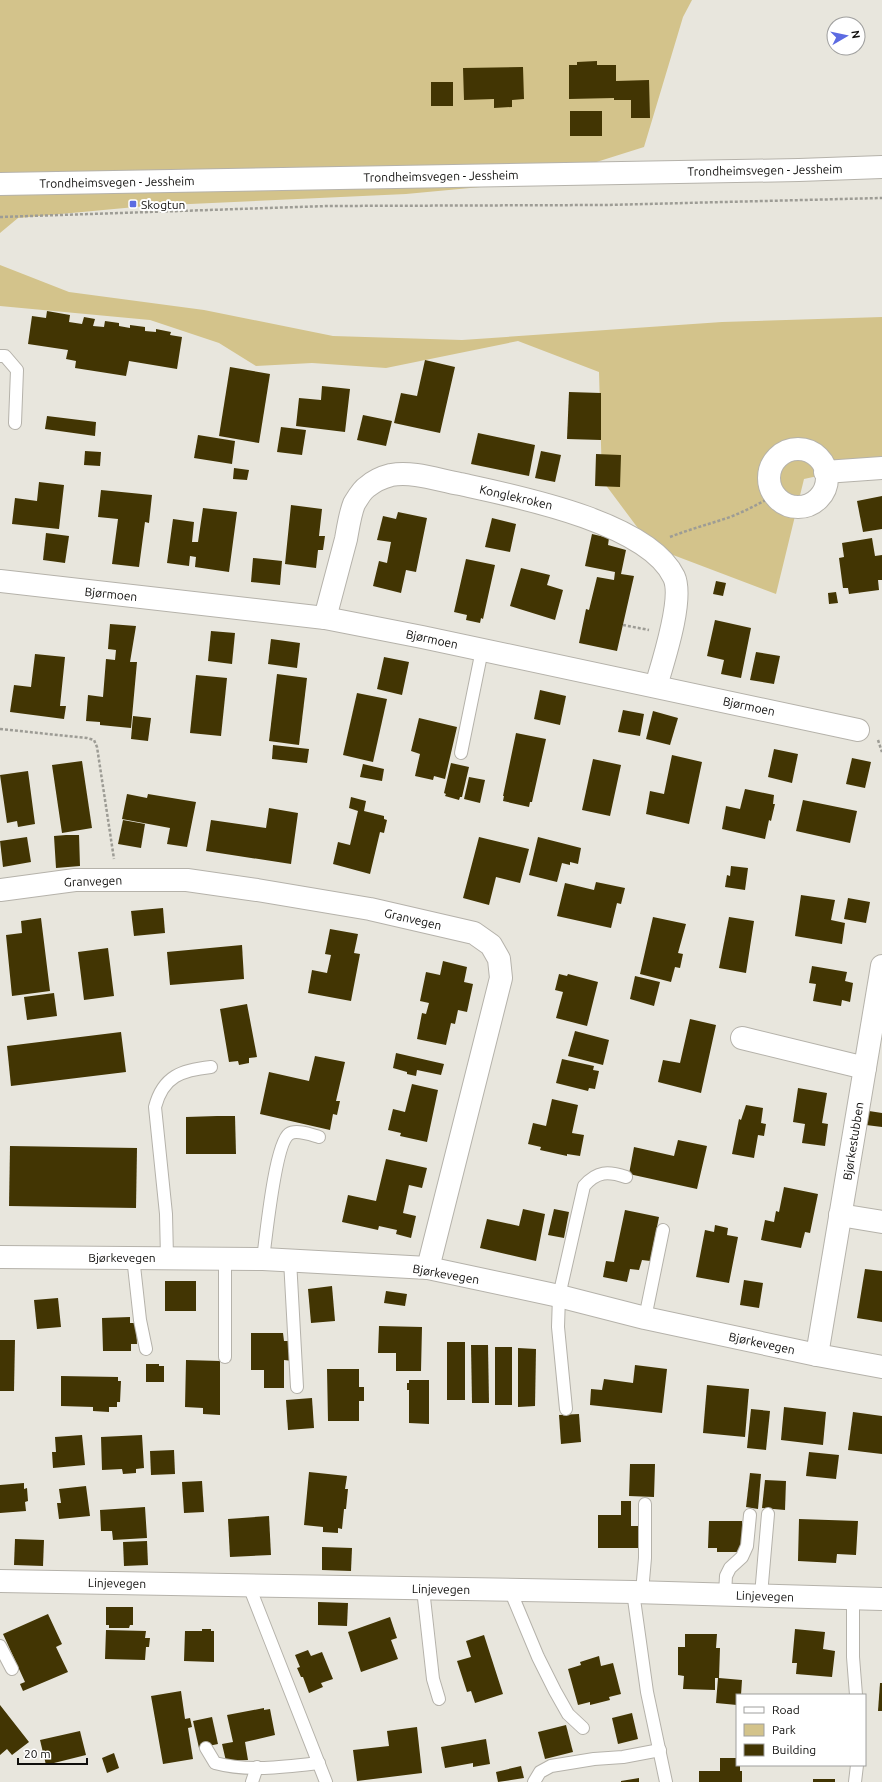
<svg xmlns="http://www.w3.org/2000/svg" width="882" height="1782" font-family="Ubuntu,sans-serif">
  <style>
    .green { fill: #d3c38b }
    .building { fill: #423503 }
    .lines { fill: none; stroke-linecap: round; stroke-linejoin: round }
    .service-casing { stroke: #b5b2aa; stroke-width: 14 }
    .minor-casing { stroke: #b5b2aa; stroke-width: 24 }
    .secondary-casing { stroke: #b5b2aa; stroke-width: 24 }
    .path { stroke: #9d9c95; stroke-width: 2.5; stroke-dasharray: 3 2; stroke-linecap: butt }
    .service { stroke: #fff; stroke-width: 12 }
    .minor { stroke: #fff; stroke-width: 22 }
    .secondary { stroke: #fff; stroke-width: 22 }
    .poi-dot { fill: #5c6be2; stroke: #fff; stroke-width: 1.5 }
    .labels { text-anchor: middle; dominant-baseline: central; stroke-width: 4; stroke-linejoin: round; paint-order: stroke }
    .street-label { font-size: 12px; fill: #0f0e0c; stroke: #fff }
    .poi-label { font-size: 12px; fill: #0f0e0c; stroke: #fff; text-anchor: start }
  </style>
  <rect width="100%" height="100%" fill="#e8e6dd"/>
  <g class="green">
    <polygon points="0,0 692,0 683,17 644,147 533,182 406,194 146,206 18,218 0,233"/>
    <polygon points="0,265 69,292 204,310 333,336 462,340 722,322 882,317 882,462 804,479 776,594 652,547 602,480 599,372 518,341 386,368 312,363 256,366 219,343 150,320 0,306"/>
  </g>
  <g class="building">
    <polygon points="597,61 597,65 616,65 616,81 649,80 650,118 631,118 631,100 614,100 614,98 569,99 569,65 577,65 577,62"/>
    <polygon points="523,67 524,99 512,100 512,107 494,108 494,99 464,100 463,68"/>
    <rect x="431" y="82" width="22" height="24"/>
    <rect x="570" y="111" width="32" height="25"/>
    <polygon points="47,311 70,315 69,322 82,324 84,317 95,319 93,326 104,327 105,321 119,323 119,326 130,328 130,325 145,327 145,331 156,332 156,329 171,332 170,335 182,337 177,369 129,361 126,376 75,368 76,361 66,359 68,350 28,344 32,316 46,318"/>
    <polygon points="425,360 455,367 440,433 394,423 401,393 417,396"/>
    <polygon points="230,367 270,374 259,443 219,436"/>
    <polygon points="322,386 350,389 345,432 296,426 299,398 321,400"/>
    <polygon points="569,392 601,393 601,440 567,439"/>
    <polygon points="363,415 392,421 386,446 357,440"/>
    <polygon points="47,416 96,422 95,436 45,429"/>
    <polygon points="281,427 306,430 302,455 277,452"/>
    <polygon points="478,433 535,445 529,476 471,464"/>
    <polygon points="198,435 235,441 232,464 194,458"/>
    <polygon points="85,451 101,452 100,466 84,465"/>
    <polygon points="541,451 561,455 555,482 535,478"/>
    <polygon points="596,454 621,455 620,487 595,486"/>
    <polygon points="234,468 249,470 247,480 233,479"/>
    <polygon points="39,482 64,485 59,529 12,524 15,498 37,501"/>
    <polygon points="101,490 152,495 149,523 145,522 139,567 112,564 118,519 98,517"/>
    <polygon points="882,496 882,529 863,532 857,501"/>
    <polygon points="291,505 322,509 319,536 325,536 323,550 318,550 316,568 285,564"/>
    <polygon points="203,508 237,512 229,572 195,567 196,557 190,556 189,566 167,563 173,519 194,522 192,542 198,542"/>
    <polygon points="398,512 427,518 416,572 406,570 401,593 373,586 379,561 387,563 391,542 377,540 383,516 396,519"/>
    <polygon points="492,518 516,524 510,552 485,547"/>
    <polygon points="46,533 69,536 65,563 43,560"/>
    <polygon points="592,534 609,538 608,545 626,550 621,574 634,576 617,651 579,643 586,609 589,610 597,577 614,580 615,572 585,566"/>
    <polygon points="872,538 875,556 882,555 882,580 878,580 879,590 849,594 848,588 843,588 839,558 844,557 842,543"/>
    <polygon points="253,558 282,561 280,585 251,582"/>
    <polygon points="466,559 495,565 483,619 481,618 480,623 466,620 467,615 454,612"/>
    <polygon points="521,568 550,575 547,585 563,590 555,620 510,606"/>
    <polygon points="716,581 726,583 723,596 713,594"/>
    <polygon points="836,592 838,603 829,604 828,593"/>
    <polygon points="715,620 751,628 741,678 721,674 724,660 707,656"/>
    <polygon points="110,624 136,626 130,662 137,662 131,728 100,725 100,722 86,721 88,695 103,697 106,659 115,660 116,650 108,649"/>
    <polygon points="211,631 235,633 232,664 208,661"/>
    <polygon points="271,639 300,643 297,668 268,664"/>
    <polygon points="756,652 780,656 774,684 750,680"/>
    <polygon points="35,654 65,657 60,706 66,706 64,719 10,712 14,685 31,687"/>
    <polygon points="384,657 409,662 402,695 377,689"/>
    <polygon points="277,674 307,678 299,745 269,741"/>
    <polygon points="196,675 227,678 221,736 190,733"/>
    <polygon points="540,690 566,696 560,725 534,719"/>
    <polygon points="357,693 387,699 373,762 343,755"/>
    <polygon points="623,710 644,714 640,736 618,732"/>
    <polygon points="653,711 678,718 670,745 646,739"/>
    <polygon points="133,716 151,718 148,741 131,739"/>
    <polygon points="419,718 457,727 445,779 434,776 433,780 415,776 420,754 411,751"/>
    <polygon points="516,733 546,739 532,802 530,802 529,807 503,801 504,796 503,796"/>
    <polygon points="273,745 309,749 307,763 272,759"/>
    <polygon points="774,749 798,754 792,783 768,777"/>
    <polygon points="672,755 702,762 689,824 646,814 650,791 664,794"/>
    <polygon points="852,758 871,762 865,788 846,784"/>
    <polygon points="593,759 621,765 610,816 582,810"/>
    <polygon points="82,761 92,828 62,833 52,765"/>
    <polygon points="451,763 469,767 462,797 460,797 459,800 445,796 446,794 444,793"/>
    <polygon points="363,764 384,769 382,781 360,777"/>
    <polygon points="28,771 35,824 18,827 17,821 7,823 0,775"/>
    <polygon points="469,777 485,780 480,803 464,799"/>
    <polygon points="745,789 774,795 773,804 775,804 771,821 769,820 765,839 722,829 726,806 740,809"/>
    <polygon points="127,794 147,798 148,794 196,802 187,847 167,844 170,828 122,819"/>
    <polygon points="351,797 366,801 364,811 384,816 384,819 387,820 384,833 380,832 370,874 333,864 338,842 350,845 358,811 349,808"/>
    <polygon points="803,800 857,811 850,843 796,831"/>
    <polygon points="269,808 298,813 291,864 206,851 211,820 266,828"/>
    <polygon points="123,820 145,824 141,848 118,844"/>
    <polygon points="66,835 79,835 80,866 56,868 54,836"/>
    <polygon points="27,837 31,862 3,867 0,841"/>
    <polygon points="479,837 529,849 520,883 496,877 489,905 463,898"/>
    <polygon points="538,837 581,848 578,864 570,862 570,865 562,863 557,882 529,875"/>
    <polygon points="731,866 748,868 745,890 725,887 727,875 730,876"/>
    <polygon points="596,882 625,888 621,904 617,903 611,928 557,916 565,883 594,890"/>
    <polygon points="801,895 835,900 831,920 845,923 842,944 795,936"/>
    <polygon points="848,898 870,902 866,923 844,919"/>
    <polygon points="163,908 165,933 134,936 131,911"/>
    <polygon points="653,917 686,924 678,953 683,954 680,968 675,967 671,982 640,974"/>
    <polygon points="729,917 754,921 746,973 719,968"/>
    <polygon points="41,918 50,991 12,996 6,935 22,933 21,921"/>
    <polygon points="330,929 358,934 354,953 360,954 351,1001 308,993 312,970 327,973 331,955 325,954"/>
    <polygon points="242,945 244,979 170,985 167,952"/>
    <polygon points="108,948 114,996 84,1000 78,952"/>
    <polygon points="443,961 467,967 464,982 473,984 467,1012 458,1010 455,1024 451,1023 446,1045 417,1039 422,1013 426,1014 429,1003 420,1001 426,972 440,975"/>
    <polygon points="812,966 847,972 845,981 853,983 850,1002 842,1000 841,1006 813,1001 816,984 809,983"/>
    <polygon points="559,974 567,976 568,974 598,982 587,1026 556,1018 563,992 555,990"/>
    <polygon points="635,976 660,982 654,1006 630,999"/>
    <polygon points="54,993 57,1016 27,1020 24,997"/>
    <polygon points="247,1004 257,1057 249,1058 249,1063 239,1065 238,1061 229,1062 220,1009"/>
    <polygon points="690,1019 716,1025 701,1093 658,1082 663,1060 680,1063"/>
    <polygon points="575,1031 609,1040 603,1065 568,1056"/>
    <polygon points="121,1032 126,1072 11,1086 7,1046"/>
    <polygon points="396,1053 444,1064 441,1075 417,1070 416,1076 407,1074 407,1072 393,1068"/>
    <polygon points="315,1056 345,1062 336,1101 340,1101 337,1115 333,1114 330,1130 260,1114 269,1072 309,1081"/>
    <polygon points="562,1059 594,1066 593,1070 599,1071 595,1089 589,1088 588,1091 556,1083"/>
    <polygon points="412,1084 438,1090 427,1142 400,1136 401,1133 388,1130 393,1109 405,1112"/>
    <polygon points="798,1088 827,1093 822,1123 828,1124 825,1146 802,1143 805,1124 793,1122"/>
    <polygon points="552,1099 578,1105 572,1133 584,1135 580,1156 567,1154 567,1156 540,1150 541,1147 528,1144 533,1123 546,1126"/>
    <polygon points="746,1105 763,1108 761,1123 766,1124 764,1136 758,1135 754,1158 732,1154 739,1119 741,1120"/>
    <polygon points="869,1111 882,1113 882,1127 866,1125"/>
    <polygon points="217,1116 235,1116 236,1154 186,1154 186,1117"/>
    <polygon points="678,1140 707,1146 697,1189 629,1174 634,1147 674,1156"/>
    <polygon points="10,1146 137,1148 136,1208 9,1206"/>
    <polygon points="386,1159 427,1168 422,1188 409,1185 403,1213 416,1216 411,1238 396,1234 397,1230 379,1226 378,1230 342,1222 348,1195 376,1201"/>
    <polygon points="784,1187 818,1194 810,1233 805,1232 801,1248 761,1240 765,1220 774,1222 776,1211 779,1212"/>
    <polygon points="523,1209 545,1214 536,1261 480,1248 487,1219 519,1226"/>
    <polygon points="554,1209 569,1212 564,1238 548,1235"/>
    <polygon points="625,1210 659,1217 650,1261 642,1260 639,1270 630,1269 627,1282 603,1277 606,1261 614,1262"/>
    <polygon points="715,1225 728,1228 727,1235 738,1237 729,1283 696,1277 705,1230 714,1232"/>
    <polygon points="865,1269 882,1271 882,1322 857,1318"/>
    <polygon points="744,1280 763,1283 759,1308 740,1305"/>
    <rect x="165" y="1281" width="31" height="30"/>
    <polygon points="332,1286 335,1321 311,1323 308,1289"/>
    <polygon points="386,1291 407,1294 405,1306 384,1303"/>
    <polygon points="58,1298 61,1327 37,1329 34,1300"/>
    <polygon points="130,1317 130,1323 136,1323 137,1344 131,1344 131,1351 103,1351 102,1318"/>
    <polygon points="379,1326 422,1327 421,1371 396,1371 396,1353 378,1353"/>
    <polygon points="251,1333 283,1333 284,1341 293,1341 293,1361 284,1360 284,1388 264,1388 264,1370 251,1370"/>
    <polygon points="0,1340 15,1340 14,1391 0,1391"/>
    <rect x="447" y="1342" width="18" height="58"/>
    <polygon points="471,1345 488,1345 489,1403 472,1403"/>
    <rect x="495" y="1347" width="17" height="58"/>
    <polygon points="518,1348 536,1349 535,1406 518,1407"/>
    <polygon points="186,1360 220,1361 220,1415 203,1414 203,1408 185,1407"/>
    <polygon points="146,1364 159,1364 159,1366 164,1366 164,1382 146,1382"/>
    <polygon points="635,1365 667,1369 662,1413 590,1405 591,1389 602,1390 604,1379 633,1383"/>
    <polygon points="327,1369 359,1369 359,1387 364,1387 364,1401 359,1401 359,1421 328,1421"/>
    <polygon points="61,1376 118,1377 118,1381 121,1381 120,1402 117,1402 117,1407 109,1407 109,1412 93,1411 93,1407 61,1406"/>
    <polygon points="409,1380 429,1380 429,1424 409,1423 409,1390 407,1390 407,1383 409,1383"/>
    <polygon points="707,1385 749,1389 745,1437 703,1433"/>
    <polygon points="312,1398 314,1428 288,1430 286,1400"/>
    <polygon points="784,1407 826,1412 823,1445 781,1440"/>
    <polygon points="751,1409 770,1411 766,1450 747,1448"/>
    <polygon points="853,1412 882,1416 882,1454 848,1450"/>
    <polygon points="579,1414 581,1442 561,1444 559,1415"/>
    <polygon points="82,1435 85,1465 53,1468 52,1452 56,1452 55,1437"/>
    <polygon points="142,1435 144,1468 136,1469 136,1473 123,1474 122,1469 102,1470 101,1437"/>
    <polygon points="174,1450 175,1474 151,1475 150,1451"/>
    <polygon points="809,1452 839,1455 836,1479 806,1476"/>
    <polygon points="630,1464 655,1464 654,1497 629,1496"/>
    <polygon points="309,1472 347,1476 345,1489 348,1489 346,1509 344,1509 342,1529 338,1528 338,1533 323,1532 323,1527 304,1525"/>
    <polygon points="750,1473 761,1474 758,1509 746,1507"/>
    <polygon points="765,1480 786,1481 785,1510 762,1508"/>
    <polygon points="202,1481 204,1512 184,1513 182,1482"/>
    <polygon points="24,1483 24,1489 27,1488 28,1501 25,1502 26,1511 0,1513 0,1485"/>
    <polygon points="86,1486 90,1516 59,1519 57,1503 61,1503 59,1489"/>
    <polygon points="621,1501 631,1501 631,1526 640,1526 640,1548 598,1548 598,1515 621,1515"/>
    <polygon points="145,1507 147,1538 113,1540 112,1531 101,1531 100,1510"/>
    <polygon points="269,1516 271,1555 230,1557 228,1519"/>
    <polygon points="799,1519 858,1521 856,1555 837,1554 836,1563 798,1561"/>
    <polygon points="709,1521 742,1521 742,1552 717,1552 717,1548 708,1548"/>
    <polygon points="15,1539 44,1540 43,1566 14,1565"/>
    <polygon points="147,1541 148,1565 124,1566 123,1542"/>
    <polygon points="322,1547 352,1548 351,1571 322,1570"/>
    <polygon points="318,1602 348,1603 347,1626 318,1625"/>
    <polygon points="106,1607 133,1607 133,1625 130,1625 129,1628 109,1628 109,1625 106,1625"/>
    <polygon points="48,1614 62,1644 56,1647 68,1672 23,1691 20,1684 25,1682 3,1634"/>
    <polygon points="390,1617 397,1638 391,1640 398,1659 361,1672 348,1632"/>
    <polygon points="202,1629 211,1629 211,1631 214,1631 214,1662 184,1661 185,1631 202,1631"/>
    <polygon points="795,1629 825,1632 823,1649 835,1651 832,1677 796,1674 797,1663 792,1663"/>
    <polygon points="106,1630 146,1631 145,1638 150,1638 149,1647 146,1647 145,1660 105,1659"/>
    <polygon points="685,1634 717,1634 716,1648 720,1648 719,1678 742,1680 741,1695 737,1695 737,1705 716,1703 718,1678 715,1678 715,1690 683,1689 684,1676 678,1675 678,1647 685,1647"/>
    <polygon points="484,1635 503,1694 475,1703 471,1691 467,1692 457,1661 471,1657 466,1641"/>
    <polygon points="308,1650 311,1656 322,1652 333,1679 321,1683 323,1687 309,1693 303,1677 301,1677 297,1668 300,1667 295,1655"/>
    <polygon points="599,1656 601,1666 613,1663 621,1694 609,1697 610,1700 590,1705 590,1702 578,1705 568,1669 581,1665 580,1662"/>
    <polygon points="880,1683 882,1683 882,1711 878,1711"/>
    <polygon points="181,1691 185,1719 190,1718 192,1727 188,1728 193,1759 163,1764 151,1696"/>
    <polygon points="0,1705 29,1742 12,1755 7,1749 0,1755"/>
    <polygon points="264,1708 264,1710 270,1709 275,1735 245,1742 248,1760 226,1761 222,1744 233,1742 227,1715"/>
    <polygon points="632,1713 638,1739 618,1744 612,1718"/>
    <polygon points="212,1717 218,1744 199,1748 193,1721"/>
    <polygon points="566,1725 573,1752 545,1759 538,1732"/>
    <polygon points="417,1727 422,1773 357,1781 353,1750 389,1746 387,1731"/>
    <polygon points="80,1731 86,1755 46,1765 40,1740"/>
    <polygon points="486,1739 490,1764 473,1767 473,1763 445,1768 441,1747"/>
    <polygon points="114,1753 119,1768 107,1773 102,1758"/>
    <polygon points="720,1758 737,1758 737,1765 740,1765 740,1771 742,1771 742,1782 699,1782 699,1771 720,1771"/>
    <polygon points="521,1766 524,1778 498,1782 496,1772"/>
    <polygon points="639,1778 639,1782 621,1782 621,1781"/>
    <rect x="813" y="1779" width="22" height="3"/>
  </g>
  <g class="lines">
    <defs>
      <g id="service">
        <polyline points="0,356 5,356 17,370 15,423"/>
        <polyline points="461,753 482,650"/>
        <polyline points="133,1257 140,1320 146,1349"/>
        <path d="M167 1258 166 1214 155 1107C163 1076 182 1070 211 1067"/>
        <polyline points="225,1259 225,1357"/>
        <path d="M263 1259C266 1237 275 1144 289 1134 296 1129 312 1135 319 1137"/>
        <polyline points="290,1260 297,1387"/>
        <polyline points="645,1318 663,1230"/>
        <path d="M566 1409 558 1327 559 1296 584 1186C597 1171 608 1171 626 1177"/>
        <polyline points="249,1586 326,1782"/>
        <polyline points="423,1589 433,1679 439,1699"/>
        <polyline points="510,1590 538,1657 555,1691 568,1714 583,1728"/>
        <polyline points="633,1592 647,1692 666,1782"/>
        <polyline points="642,1592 645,1558 645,1504"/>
        <polyline points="725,1594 726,1576 730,1568 742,1557 747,1546 750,1515"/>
        <polyline points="761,1595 768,1514"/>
        <polyline points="853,1599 853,1657 856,1695"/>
        <polyline points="0,1646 12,1669"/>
        <path d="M206 1748 215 1763C248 1772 285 1767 319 1763"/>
        <polyline points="252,1782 257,1767"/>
        <polyline points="534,1782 540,1772 551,1766 594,1759 623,1757 660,1750"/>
        <polyline points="855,1782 857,1765"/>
      </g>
      <g id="minor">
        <circle cx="798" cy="478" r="29"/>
        <polyline points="825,472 882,468"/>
        <polyline points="0,581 325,618 422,637 858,730"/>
        <path d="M325 618C332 592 339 565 346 539 348 528 350 514 354 504 357 499 362 490 367 487 374 481 383 477 391 475 413 471 438 480 460 484 515 496 648 522 674 577 684 599 663 662 656 686"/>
        <polyline points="0,890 75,880 187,880 257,890 370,909 474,933 491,945 499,959 501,978 428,1268"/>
        <polyline points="742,1038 865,1068"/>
        <polyline points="840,1215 882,1222"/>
        <polyline points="0,1257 263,1259 428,1268 559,1296 645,1318 817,1355 882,1367"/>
        <polyline points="817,1355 882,966"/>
        <polyline points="0,1581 633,1592 882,1599"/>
      </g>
      <polyline id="secondary" points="0,184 799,170 882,167"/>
    </defs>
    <use href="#service" class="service-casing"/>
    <use href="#minor" class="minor-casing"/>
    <use href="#secondary" class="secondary-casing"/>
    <g class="path">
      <polyline points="0,217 328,206 606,205 882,198"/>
      <path d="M670 537C690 529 710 524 730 517 746 511 760 503 775 495"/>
      <polyline points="623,625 649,630"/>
      <polyline points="0,729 87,738 94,740 97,747 114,859"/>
      <polyline points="878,740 882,752"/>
    </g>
    <use href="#service" class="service"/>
    <use href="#minor" class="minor"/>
    <use href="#secondary" class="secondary"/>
  </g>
  <rect class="poi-dot" x="129" y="200" width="8" height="8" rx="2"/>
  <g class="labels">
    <g class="street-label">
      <text transform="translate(765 170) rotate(-1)">Trondheimsvegen - Jessheim</text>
      <text transform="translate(441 176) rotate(-1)">Trondheimsvegen - Jessheim</text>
      <text transform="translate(117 182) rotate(-1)">Trondheimsvegen - Jessheim</text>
      <text transform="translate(516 497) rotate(13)">Konglekroken</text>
      <text transform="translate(111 594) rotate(6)">Bjørmoen</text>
      <text transform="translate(432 639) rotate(12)">Bjørmoen</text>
      <text transform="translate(749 706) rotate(12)">Bjørmoen</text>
      <text transform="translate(93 881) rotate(-2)">Granvegen</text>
      <text transform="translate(413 919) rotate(13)">Granvegen</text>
      <text transform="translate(853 1141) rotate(-81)">Bjørkestubben</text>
      <text x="122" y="1257">Bjørkevegen</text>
      <text transform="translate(446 1274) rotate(10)">Bjørkevegen</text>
      <text transform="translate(762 1343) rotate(12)">Bjørkevegen</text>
      <text transform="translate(117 1583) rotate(1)">Linjevegen</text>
      <text transform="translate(441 1589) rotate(1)">Linjevegen</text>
      <text transform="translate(765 1596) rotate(2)">Linjevegen</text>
    </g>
    <g class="poi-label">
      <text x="141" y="204">Skogtun</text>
    </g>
  </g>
  <rect x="736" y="1694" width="130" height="72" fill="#ffffff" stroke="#9f9f9e"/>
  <rect x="744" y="1707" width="20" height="6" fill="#ffffff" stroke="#9f9f9e"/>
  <text x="772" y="1714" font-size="12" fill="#0f0e0c">Road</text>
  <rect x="744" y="1724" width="20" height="12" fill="#d3c38b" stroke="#9f9f9e"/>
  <text x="772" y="1734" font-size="12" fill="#0f0e0c">Park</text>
  <rect x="744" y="1744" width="20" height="12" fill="#423503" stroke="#9f9f9e"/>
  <text x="772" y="1754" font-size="12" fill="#0f0e0c">Building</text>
  <g transform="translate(846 36) rotate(81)"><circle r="19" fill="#ffffff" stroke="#9f9f9e"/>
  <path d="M0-3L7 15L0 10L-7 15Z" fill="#5c6be2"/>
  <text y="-6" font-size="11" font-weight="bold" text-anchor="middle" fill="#0f0e0c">N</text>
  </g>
  <path d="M18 1758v6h69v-6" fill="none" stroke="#0f0e0c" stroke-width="2"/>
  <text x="24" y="1758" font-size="12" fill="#0f0e0c" stroke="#ffffff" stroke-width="3" paint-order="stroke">20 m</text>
</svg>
